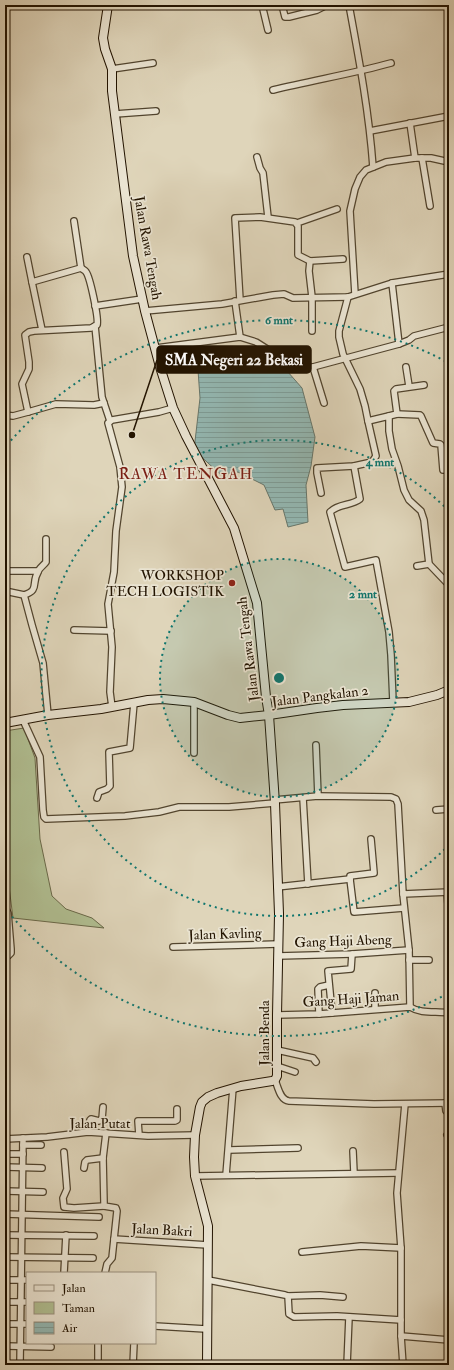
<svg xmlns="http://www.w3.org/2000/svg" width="454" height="1370" font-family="'IM FELL Double Pica',serif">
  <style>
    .green { fill: #b0be91; stroke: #696848 }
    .water { fill: url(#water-rules); stroke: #66766b }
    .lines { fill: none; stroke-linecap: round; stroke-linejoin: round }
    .street-casing { stroke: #51442e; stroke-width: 8 }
    .secondary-casing { stroke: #221300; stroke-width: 10 }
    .street { stroke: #eae4d2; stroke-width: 5.5 }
    .secondary { stroke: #eae4d2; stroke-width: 8 }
    .ring { fill: none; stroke: #0f766e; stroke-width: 2; stroke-dasharray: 2 4 }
    .poi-dot { fill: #8f2418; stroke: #eae4d2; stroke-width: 1.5 }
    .labels { text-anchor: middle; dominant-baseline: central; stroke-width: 3.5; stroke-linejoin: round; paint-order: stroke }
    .street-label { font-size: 14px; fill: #221300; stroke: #eae4d2 }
    .poi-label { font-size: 14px; fill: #221300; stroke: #eae4d2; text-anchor: end }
    .quarter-label { font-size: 16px; letter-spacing: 1px; fill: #7a1f14; stroke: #eae4d2 }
    .centre { fill: #0f766e; stroke: #eae4d2; stroke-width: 2 }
    .ring-label { font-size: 12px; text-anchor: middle; font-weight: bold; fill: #0f766e; stroke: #eae4d2; stroke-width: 3.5; stroke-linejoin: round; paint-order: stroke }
    .leader { fill: none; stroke: #221300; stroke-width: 1.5 }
    .callout-dot { fill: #221300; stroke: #eae4d2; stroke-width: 1.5 }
    .callout { fill: #221300; stroke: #221300; stroke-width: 1.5 }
    .callout-label { font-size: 15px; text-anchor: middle; font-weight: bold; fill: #fff }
  </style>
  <defs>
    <pattern id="water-rules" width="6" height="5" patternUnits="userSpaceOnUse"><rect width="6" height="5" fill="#93b8b3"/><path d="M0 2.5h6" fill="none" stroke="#7e9d98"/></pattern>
  </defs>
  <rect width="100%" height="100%" fill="#dfd5ba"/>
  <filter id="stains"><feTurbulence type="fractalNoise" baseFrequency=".005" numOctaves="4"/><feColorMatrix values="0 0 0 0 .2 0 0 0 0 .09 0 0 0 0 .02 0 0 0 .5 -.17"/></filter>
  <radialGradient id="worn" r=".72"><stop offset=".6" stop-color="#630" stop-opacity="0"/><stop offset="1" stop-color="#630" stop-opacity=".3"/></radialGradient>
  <polygon class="green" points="24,728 35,758 40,839 52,896 66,909 92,918 104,928 13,918 5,855 5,731"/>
  <polygon class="water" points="228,347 259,350 280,363 302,388 315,437 311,466 306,485 308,522 288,527 283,509 275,510 264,485 238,472 221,475 194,450 200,398 198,370 215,356"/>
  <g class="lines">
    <defs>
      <g id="street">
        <polyline points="262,5 268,30"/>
        <polyline points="282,5 285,17 289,17 317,10 327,5"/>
        <path d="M349 5C359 59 369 112 373 167"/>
        <polyline points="112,69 153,63"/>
        <path d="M273 90C313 80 352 74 391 63"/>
        <polyline points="115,114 156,111"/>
        <polyline points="410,123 415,158"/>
        <polyline points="370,131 449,116"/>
        <polyline points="257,157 260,168 263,173 268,217"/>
        <polyline points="422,158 430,206"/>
        <polyline points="297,223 337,209"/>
        <polyline points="27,257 32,282 81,268 74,221"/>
        <polyline points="310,261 309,271 312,297 312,331"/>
        <polyline points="32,282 42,330"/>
        <polyline points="392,283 449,274"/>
        <polyline points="355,294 350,211 355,189 360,177 366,170 386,162 415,158 431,158 449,162"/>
        <polyline points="348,297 339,331 339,337 343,354 360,389 365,406 368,421 389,416 389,431 392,449 398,466 404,490 409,500 421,511 424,520 429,564 449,585"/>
        <polyline points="240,300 235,218 260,217 295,222 298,226 298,255 310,261 343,259"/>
        <polyline points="235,301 240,337"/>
        <polyline points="95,306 142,299"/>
        <polyline points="145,311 222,304 273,295 284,294 293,298 348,297 392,283 399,344"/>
        <polyline points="95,326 102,397 110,421"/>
        <polyline points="156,348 240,337 256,342 297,368 313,367 399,344 409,340 414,336 449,327"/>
        <polyline points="313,367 324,403"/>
        <polyline points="406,367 409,386"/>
        <path d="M28 412 22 384 29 369V362L25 335 29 332 34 331 91 328 97 325C99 319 90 277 86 272 86 271 82 269 81 268"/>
        <polyline points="397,414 420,415 421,416 433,443 440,444 441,445 443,470"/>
        <polyline points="5,415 13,416 28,412 56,404 94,405 104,403"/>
        <polyline points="389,416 397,414 394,391 396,389 424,385"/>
        <path d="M354 466 360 499C352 506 339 503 330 512L345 567 376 560 389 632 391 655 393 702"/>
        <polyline points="321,493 317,473 317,468 354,466 372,462 376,456 368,421"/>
        <polyline points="417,566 429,564"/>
        <polyline points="5,571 38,571"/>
        <polyline points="5,591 24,595 32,625 43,663 48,715"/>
        <path d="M24 595C40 590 31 583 38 572 39 568 44 565 46 562V539"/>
        <polyline points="74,630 111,631"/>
        <polyline points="447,691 449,700"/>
        <polyline points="194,702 194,753"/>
        <polyline points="112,707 110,692 112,647 108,604 114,572 116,531 122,487 120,467 108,423 112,420 159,412 173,408"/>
        <polyline points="23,720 40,757 43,810 44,817 46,819 125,816 159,812 179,807 229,807 275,803"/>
        <polyline points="316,745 318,796"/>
        <polyline points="97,798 99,792 107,789 110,786 109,752 130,748 134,703"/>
        <polyline points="303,798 308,884"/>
        <polyline points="274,800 318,796 391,797 396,799 398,804 403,894 449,892"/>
        <polyline points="436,810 449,809"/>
        <polyline points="350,879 354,912 404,908"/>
        <polyline points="350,879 350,876 374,873 371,839"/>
        <polyline points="277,887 350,879"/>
        <polyline points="447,892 448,904"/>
        <polyline points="403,894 409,950 410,1007"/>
        <polyline points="5,907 8,913 11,949 11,953 8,956 5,956"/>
        <polyline points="173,947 278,944"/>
        <polyline points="278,956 352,954 409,950"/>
        <polyline points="409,960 429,960"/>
        <polyline points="375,993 375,1009"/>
        <polyline points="332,1013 328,971 351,969 352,954"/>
        <polyline points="319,1014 318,989 320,987 329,985"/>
        <path d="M277 1015 319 1014 410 1007C421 1014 436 1011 449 1013"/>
        <polyline points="277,1050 313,1058 316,1062"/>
        <polyline points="277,1066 295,1072"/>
        <path d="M275 1080C278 1087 280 1100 289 1101L374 1104 449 1103"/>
        <polyline points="445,1103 446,1111 449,1114"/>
        <polyline points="88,1132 90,1120 91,1119 99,1121 102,1119 103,1107"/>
        <polyline points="139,1135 138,1121 175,1121 177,1120 177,1109"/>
        <polyline points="447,1135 449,1134"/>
        <polyline points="5,1139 47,1137 88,1132 148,1136 195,1135"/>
        <polyline points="23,1145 41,1145"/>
        <polyline points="229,1150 298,1148"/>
        <polyline points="353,1151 354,1173"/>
        <polyline points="64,1152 67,1189 63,1198 64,1207 74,1208 104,1206"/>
        <polyline points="5,1154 23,1154"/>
        <polyline points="5,1167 42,1168"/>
        <polyline points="84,1168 85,1162 87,1160 103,1158"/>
        <polyline points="226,1175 233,1088"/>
        <polyline points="195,1176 398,1173"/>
        <polyline points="5,1191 43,1192"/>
        <polyline points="5,1214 99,1217"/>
        <polyline points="5,1235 94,1236"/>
        <polyline points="114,1239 208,1245"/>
        <polyline points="302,1252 361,1246 401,1248"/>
        <polyline points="5,1257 93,1258"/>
        <polyline points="64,1273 66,1235"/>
        <polyline points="105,1273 107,1264 112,1258 117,1211 116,1208 104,1206 104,1203 103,1158 106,1133"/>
        <polyline points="5,1280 27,1280"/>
        <polyline points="208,1280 285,1295 288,1296 289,1314 294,1317 337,1316 401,1320"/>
        <polyline points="288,1296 320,1295 343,1297"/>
        <polyline points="5,1302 27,1302"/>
        <polyline points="5,1324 27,1324"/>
        <polyline points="155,1326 206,1329"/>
        <polyline points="401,1336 449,1340"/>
        <polyline points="5,1346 51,1347"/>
        <polyline points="20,1365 23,1138"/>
        <polyline points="98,1365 98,1343"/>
        <polyline points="133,1365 134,1343"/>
        <polyline points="347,1365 349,1317"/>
        <polyline points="403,1365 401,1336 401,1248 397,1193 405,1104"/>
      </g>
      <g id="secondary">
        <polyline points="108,5 103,38 105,49 112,69 112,91 133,256 145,311 160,367 173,408 186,436 234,528 257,603 266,697 269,715 275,803 279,914 277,1015 277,1076 275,1080 272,1081 241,1086 217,1093 208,1097 202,1102 200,1107 195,1135 194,1157 195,1176 208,1226 207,1365"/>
        <polyline points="5,723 48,715 101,709 148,700 163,699 194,702 228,715 240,718 269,715 317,708 343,705 409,702 437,695 449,690"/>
      </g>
    </defs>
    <use href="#street" class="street-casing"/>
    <use href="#secondary" class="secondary-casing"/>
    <use href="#street" class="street"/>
    <use href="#secondary" class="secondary"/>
  </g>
  <circle cx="279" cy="678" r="119" fill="#0f766e" fill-opacity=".12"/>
  <g class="ring">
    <circle cx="279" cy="678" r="119"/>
    <path d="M449 845A238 238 0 1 1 449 511"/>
    <path d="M447 994A358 358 0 0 1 7 911M7 445A358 358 0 0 1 447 362"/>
  </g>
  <circle class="poi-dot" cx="232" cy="583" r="4"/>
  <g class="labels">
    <g class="street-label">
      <text transform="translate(148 248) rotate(80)">Jalan Rawa Tengah</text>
      <text transform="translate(248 649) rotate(-97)">Jalan Rawa Tengah</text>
      <text transform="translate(320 696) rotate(-7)">Jalan Pangkalan 2</text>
      <text transform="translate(225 934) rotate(-2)">Jalan Kavling</text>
      <text transform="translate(343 941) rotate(-2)">Gang Haji Abeng</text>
      <text transform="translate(351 999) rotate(-4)">Gang Haji Jaman</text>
      <text transform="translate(264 1033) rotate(-90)">Jalan Benda</text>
      <text x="100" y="1123">Jalan Putat</text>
      <text transform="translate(162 1230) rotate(3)">Jalan Bakri</text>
    </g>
    <g class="poi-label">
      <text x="224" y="575">WORKSHOP<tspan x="224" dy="16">TECH LOGISTIK</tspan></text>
    </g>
    <g class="quarter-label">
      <text x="186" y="474">RAWA TENGAH</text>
    </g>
  </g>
  <circle cx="279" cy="678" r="6" class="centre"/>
  <g class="ring-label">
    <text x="279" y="324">6 mnt</text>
    <text x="380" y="466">4 mnt</text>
    <text x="363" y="598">2 mnt</text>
  </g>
  <path class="leader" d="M132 435L157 360"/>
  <circle class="callout-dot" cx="132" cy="435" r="4"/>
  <rect class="callout" x="157" y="346" width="154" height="27" rx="4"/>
  <g class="callout-label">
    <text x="234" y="365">SMA Negeri 22 Bekasi</text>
  </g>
  <rect width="454" height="1370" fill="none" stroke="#dfd5ba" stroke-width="20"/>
  <rect x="6" y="6" width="442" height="1358" fill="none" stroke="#221300" stroke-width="2"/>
  <rect x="10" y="10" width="434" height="1350" fill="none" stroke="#221300"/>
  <rect x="26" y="1272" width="130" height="72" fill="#eae4d2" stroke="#9a907e"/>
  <rect x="34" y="1285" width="20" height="6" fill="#eae4d2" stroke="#9a907e"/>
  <text x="62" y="1292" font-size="12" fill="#221300">Jalan</text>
  <rect x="34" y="1302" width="20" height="12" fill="#b0be91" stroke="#9a907e"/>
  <text x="62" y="1312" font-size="12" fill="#221300">Taman</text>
  <rect x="34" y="1322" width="20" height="12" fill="url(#water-rules)" stroke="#9a907e"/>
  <text x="62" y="1332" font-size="12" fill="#221300">Air</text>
  <rect width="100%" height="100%" filter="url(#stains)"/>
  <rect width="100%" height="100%" fill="url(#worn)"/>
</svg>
